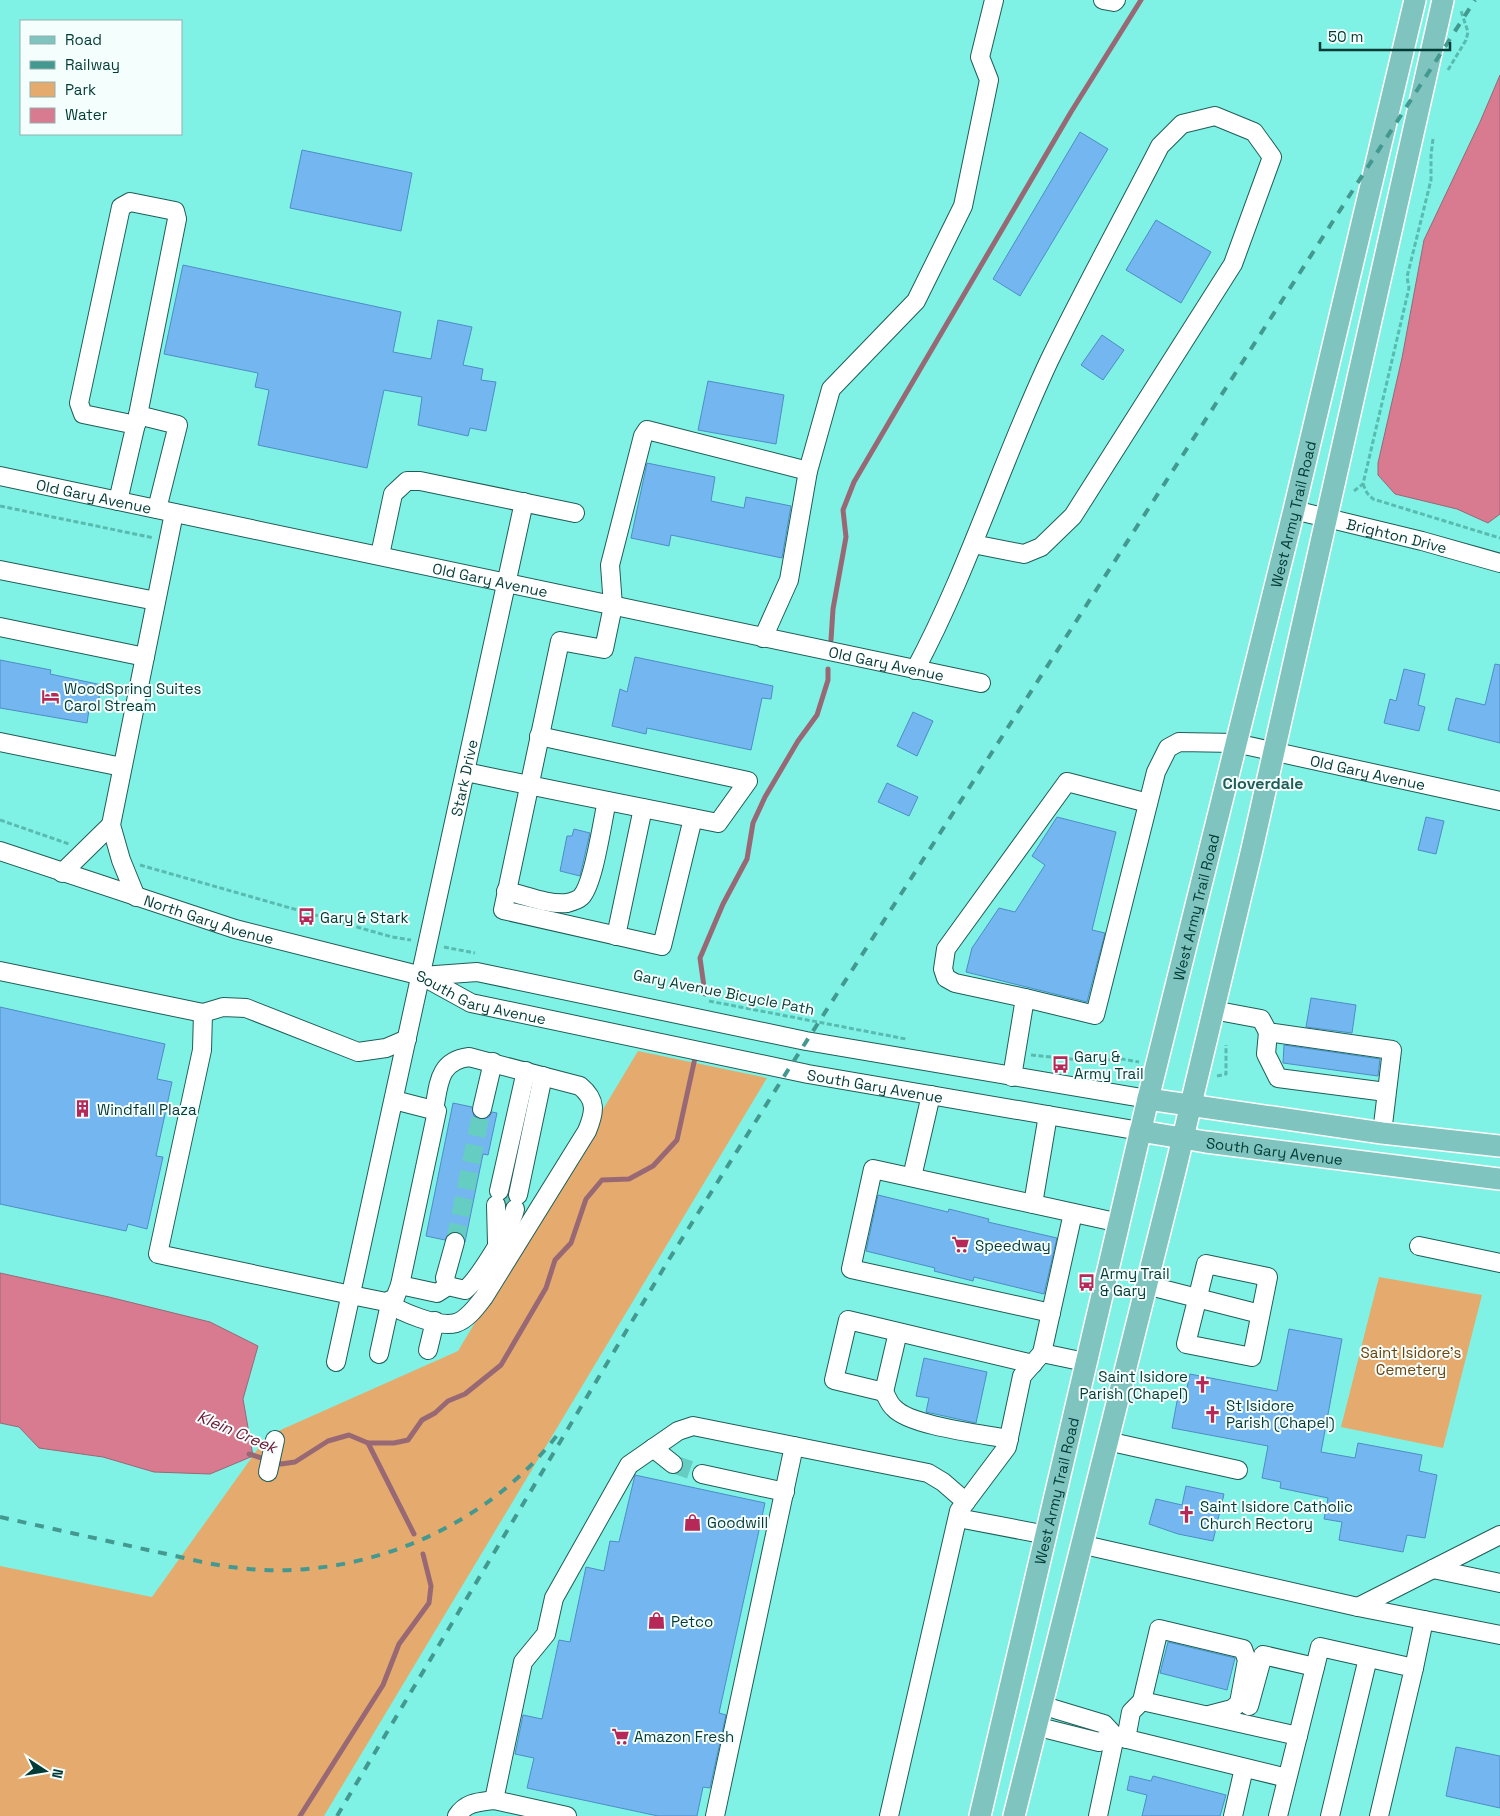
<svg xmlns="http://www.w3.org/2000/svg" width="1500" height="1816" font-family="'Space Grotesk',sans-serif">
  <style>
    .green { fill: #e5ab6e }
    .water { fill: #d97b90; stroke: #986875 }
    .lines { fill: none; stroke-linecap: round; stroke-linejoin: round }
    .stream { stroke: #986875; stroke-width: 5 }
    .building { fill: #74b6ef; stroke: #4d8dc5 }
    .minor-tunnel { stroke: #66cdc2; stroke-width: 18; stroke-dasharray: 18 9; stroke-linecap: butt }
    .minor-casing { stroke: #1f5e58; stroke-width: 20 }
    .major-casing { stroke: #fff; stroke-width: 24 }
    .path { stroke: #59bbb0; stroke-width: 3; stroke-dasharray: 5 2.5; stroke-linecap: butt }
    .minor { stroke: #fff; stroke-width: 18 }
    .major { stroke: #7fc4be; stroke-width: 21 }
    .rail { stroke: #439990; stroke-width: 4; stroke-dasharray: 9 9; stroke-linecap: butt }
    .labels { text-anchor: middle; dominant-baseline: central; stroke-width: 4; stroke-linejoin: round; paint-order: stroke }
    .street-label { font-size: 15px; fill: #023a35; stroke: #f4fefd }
    .poi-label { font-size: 15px; fill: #023a35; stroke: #f4fefd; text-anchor: start }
    .park-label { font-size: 15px; fill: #6e4208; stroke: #f4fefd }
    .neighbourhood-label { font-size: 16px; font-weight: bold; fill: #1f5e58; stroke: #f4fefd }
    .water-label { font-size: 16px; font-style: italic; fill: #6d1834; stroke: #f4fefd }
  </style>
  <rect width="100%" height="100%" fill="#7ff2e5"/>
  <g class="green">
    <polygon points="638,1051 767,1078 324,1816 0,1816 0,1566 152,1597 267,1436 458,1351"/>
    <polygon points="1379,1277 1482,1295 1443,1448 1341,1427"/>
  </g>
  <g class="water">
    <polygon points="1500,75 1500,514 1488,523 1457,509 1395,494 1378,475 1378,463 1402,358 1424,240 1480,122"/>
    <polygon points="0,1273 109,1297 210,1322 258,1346 243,1399 253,1456 210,1474 154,1472 103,1457 39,1448 19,1427 0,1423"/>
  </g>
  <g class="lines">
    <g class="stream">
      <polyline points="831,640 833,609 846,537 843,510 854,482 1071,112 1141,0"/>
      <polyline points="705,994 700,958 723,904 747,859 753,823 765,797 798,741 817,715 828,680 828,669"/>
      <polyline points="368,1443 394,1443 408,1440 422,1420 435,1413 448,1401 465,1394 501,1365 546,1288 555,1260 571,1243 586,1199 602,1180 629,1179 653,1166 677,1140 695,1058"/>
      <polyline points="249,1454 281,1464 295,1462 328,1441 349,1435 368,1443 414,1534"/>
      <polyline points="300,1816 383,1685 399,1644 429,1603 431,1586 423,1554"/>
    </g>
  </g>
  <g class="building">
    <polygon points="1080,132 1108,149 1020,296 993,279"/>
    <polygon points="302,150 412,173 401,231 290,208"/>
    <polygon points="1156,220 1211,252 1181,303 1126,270"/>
    <polygon points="183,265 401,312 393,352 431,359 438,320 472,327 463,365 483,369 481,380 496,382 486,431 470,428 468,436 418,425 422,397 384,390 367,468 258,445 269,390 255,387 258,373 164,354"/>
    <polygon points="1102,335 1124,350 1103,380 1081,365"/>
    <polygon points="708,381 784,395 776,444 698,430"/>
    <polygon points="647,463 715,477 711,501 744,508 746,497 791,506 782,558 671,535 669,546 631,538"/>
    <polygon points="635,657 773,686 771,699 762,698 751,750 647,728 646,734 612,726 620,689 627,692"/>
    <polygon points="0,660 51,670 50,674 102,685 96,711 89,710 87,723 0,708"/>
    <polygon points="1495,664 1500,665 1500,743 1448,730 1456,698 1485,705"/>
    <polygon points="1404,669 1425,674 1418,705 1425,707 1419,731 1384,723 1390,699 1396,701"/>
    <polygon points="913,712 933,721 917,756 897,746"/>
    <polygon points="887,783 918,797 909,816 878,802"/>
    <polygon points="1057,817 1116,832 1092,930 1105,933 1087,1002 966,972 972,948 999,908 1015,912 1045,865 1032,856"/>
    <polygon points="1426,817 1444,821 1436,854 1418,850"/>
    <polygon points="574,829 590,833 580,876 560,871 567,836 572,836"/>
    <polygon points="1311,998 1356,1005 1352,1033 1306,1027"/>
    <polygon points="0,1007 165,1044 157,1079 172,1082 156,1156 163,1157 147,1229 128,1224 126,1231 0,1204"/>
    <polygon points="1284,1045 1380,1059 1378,1076 1283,1063"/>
    <polygon points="453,1103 472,1107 474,1116 480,1119 489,1117 492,1112 497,1113 488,1155 483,1154 465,1242 463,1235 457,1232 448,1234 445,1240 426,1236"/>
    <polygon points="878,1195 948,1212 949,1209 989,1219 988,1222 1057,1238 1044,1294 974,1277 973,1281 934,1271 935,1268 866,1251"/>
    <polygon points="1289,1329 1342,1339 1321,1452 1355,1458 1358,1443 1422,1455 1419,1471 1437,1475 1425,1538 1407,1535 1403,1552 1339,1540 1342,1522 1324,1519 1328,1498 1280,1488 1281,1482 1262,1478 1268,1446 1172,1428 1178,1396 1185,1397 1190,1374 1277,1391"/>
    <polygon points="924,1358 987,1372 976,1423 926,1412 929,1398 916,1396"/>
    <polygon points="635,1475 765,1503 719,1713 726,1715 710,1788 703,1787 697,1816 658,1816 527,1788 534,1758 515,1754 523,1715 542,1719 559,1640 570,1642 586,1567 604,1571 610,1541 619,1542"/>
    <polygon points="1186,1486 1224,1494 1213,1541 1178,1534 1149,1524 1156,1499 1182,1505"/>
    <polygon points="1168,1642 1235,1658 1227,1690 1160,1673"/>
    <polygon points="1456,1747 1500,1756 1500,1808 1446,1796"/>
    <polygon points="1130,1776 1151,1781 1153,1776 1226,1795 1220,1816 1142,1816 1147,1795 1127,1790"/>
  </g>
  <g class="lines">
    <g class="minor-tunnel">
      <polyline points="505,1207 508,1193"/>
      <polyline points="455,1242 482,1109"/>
      <polyline points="673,1464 702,1474"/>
    </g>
    <defs>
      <g id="minor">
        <polyline points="1103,0 1114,2 1116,0"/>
        <polyline points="136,425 83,414 79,403 121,207 130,202 175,211 177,219 138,415"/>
        <path id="s1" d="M0 476 981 683"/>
        <polyline points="118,501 138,415 178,425 157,509"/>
        <path id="s2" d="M1294 510 1422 541 1500 563"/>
        <polyline points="380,555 393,494 407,481 420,481 575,513"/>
        <polyline points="0,570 156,601"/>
        <polyline points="0,627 145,657"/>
        <polyline points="763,638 789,580 808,471 831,389 916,301 963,206 989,80 980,57 994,0"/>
        <path d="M915 670C968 571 1001 463 1049 361 1084 289 1123 218 1160 146L1182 124 1215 116 1254 132 1272 157 1233 264 1073 516 1041 547 1024 554 973 544"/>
        <polyline points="539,736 748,781 718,823 693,818"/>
        <polyline points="0,742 122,767"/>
        <path d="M466 772C541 788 617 803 693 818L662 946 503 910 560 641 604 649 613 606 610 565 643 436 647 430 808 471"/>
        <path id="s3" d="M0 851 235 929 422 976 471 1003 808 1074 1140 1131"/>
        <polyline points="62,873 111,825"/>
        <path d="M506 891C525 895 547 905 567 903 571 902 578 900 581 897 594 884 602 822 607 801"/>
        <polyline points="136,897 121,860 111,825 174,513"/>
        <polyline points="616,936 643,808"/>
        <polyline points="0,971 203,1013 223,1007 246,1008 358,1052 386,1048 407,1039"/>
        <polyline points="422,976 477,972 806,1041 1148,1099"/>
        <polyline points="1025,998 955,983 946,978 943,969 946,949 1067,782 1148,803"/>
        <polyline points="1213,1010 1261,1019 1268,1032 1392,1050 1382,1133"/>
        <polyline points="203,1013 202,1050 158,1254 351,1295 386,1302 395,1298 400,1285 437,1111 394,1100"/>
        <polyline points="1268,1032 1266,1054 1278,1078 1386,1092"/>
        <path id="s4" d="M1012 1077 1025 998 1095 1015 1156 772 1168 748 1179 742 1235 743 1500 801"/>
        <polyline points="482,1109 493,1062"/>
        <polyline points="912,1177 931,1095"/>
        <polyline points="499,1191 526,1071"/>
        <polyline points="518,1195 543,1076"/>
        <polyline points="1033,1204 1048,1115"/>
        <polyline points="496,1205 497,1243"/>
        <polyline points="1073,1213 1042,1353 1085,1362"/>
        <path d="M455 1242 445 1278 448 1286 465 1290C478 1280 512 1225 515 1209"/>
        <polyline points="1419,1246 1500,1263"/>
        <polygon points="1206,1264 1268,1277 1252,1357 1186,1344"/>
        <polyline points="400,1285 437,1293 448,1286"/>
        <polyline points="1146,1285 1260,1314"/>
        <path d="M386 1302C401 1312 438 1328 456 1323 468 1319 477 1306 484 1297L587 1131C595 1112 597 1100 580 1086L469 1057C438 1061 439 1084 434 1110"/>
        <polyline points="1051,1313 851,1269 873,1169 1120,1223"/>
        <polyline points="898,1332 884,1392 834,1380 848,1320 1033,1364"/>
        <polyline points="428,1350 435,1321"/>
        <polyline points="379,1354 390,1304"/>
        <path id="s5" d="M336 1362 524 502"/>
        <path d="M884 1392C887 1397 889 1404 894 1408 910 1426 983 1434 1009 1439"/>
        <polyline points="1107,1441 1238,1470"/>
        <polyline points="653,1448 673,1464"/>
        <polyline points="268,1472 275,1440"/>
        <polyline points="702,1474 785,1492"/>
        <polyline points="958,1518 1047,1535"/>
        <polyline points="1080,1544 1358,1607 1500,1535"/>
        <polyline points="1433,1569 1500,1583"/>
        <polyline points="1358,1607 1500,1635"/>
        <polyline points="1414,1668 1424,1620"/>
        <polyline points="1041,1705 1104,1724 1115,1736"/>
        <polyline points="1249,1706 1263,1655 1315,1667"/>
        <polyline points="1209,1715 1232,1709 1239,1703 1247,1660 1243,1649 1159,1629 1142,1701 1298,1736"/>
        <polyline points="1035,1726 1099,1742 1115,1736 1287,1778"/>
        <polyline points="1126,1739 1131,1712 1142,1701"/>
        <path d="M457 1816C466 1802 479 1802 494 1800"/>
        <polyline points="567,1816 494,1800 523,1662 546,1634 554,1598 629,1465 678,1431 693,1426 928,1473 943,1482 966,1502"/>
        <polyline points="715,1816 794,1446"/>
        <polyline points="889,1816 959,1511 1007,1447 1022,1376 1042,1353"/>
        <polyline points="1098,1816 1115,1736"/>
        <polyline points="1233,1816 1244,1768"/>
        <polyline points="1278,1816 1320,1647 1414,1668 1379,1816"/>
        <polyline points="1330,1816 1368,1658"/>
      </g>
      <g id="major">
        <polyline points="1148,1099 1382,1133 1500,1146"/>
        <path id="s6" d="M1140 1131 1206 1142 1500 1179"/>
        <path id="s7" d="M980 1816 1148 1099 1294 510 1415 0"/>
        <polyline points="1014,1816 1175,1171 1252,849 1443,0"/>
      </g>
    </defs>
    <use href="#minor" class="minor-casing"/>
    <use href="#major" class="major-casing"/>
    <g class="path">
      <polyline points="1448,70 1466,40 1468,32 1461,11"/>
      <polyline points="1363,484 1367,493 1373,499 1500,538"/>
      <polyline points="1354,491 1363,484 1409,288 1407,277 1431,180 1431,155 1433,139"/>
      <polyline points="0,506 154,538"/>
      <polyline points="0,820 69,844"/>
      <polyline points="140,865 392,937 411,940"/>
      <polyline points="444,947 475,953"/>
      <polyline points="709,1001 906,1039"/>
      <polyline points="1031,1055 1091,1061 1122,1059 1139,1062"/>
      <polyline points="1217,1076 1226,1074 1226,1045"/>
    </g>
    <use href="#minor" class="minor"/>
    <use href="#major" class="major"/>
    <g class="rail">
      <path d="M0 1517C49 1528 99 1539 148 1550 178 1556 209 1565 240 1568 358 1582 486 1529 558 1434"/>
      <polyline points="337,1816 668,1261 788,1070 1475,0"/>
    </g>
  </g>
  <defs>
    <symbol id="hotel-bare" viewBox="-9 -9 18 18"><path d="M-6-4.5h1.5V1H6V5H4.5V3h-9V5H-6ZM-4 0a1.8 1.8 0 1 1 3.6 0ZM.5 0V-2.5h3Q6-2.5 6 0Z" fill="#b62858" stroke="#f4fefd" stroke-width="2.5" paint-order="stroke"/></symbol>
    <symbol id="bus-bare" viewBox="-9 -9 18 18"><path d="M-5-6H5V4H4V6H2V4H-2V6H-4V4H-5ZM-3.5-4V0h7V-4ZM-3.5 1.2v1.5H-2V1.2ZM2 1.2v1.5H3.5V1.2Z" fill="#b62858" stroke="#f4fefd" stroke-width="2.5" paint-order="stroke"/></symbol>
    <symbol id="building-bare" viewBox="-9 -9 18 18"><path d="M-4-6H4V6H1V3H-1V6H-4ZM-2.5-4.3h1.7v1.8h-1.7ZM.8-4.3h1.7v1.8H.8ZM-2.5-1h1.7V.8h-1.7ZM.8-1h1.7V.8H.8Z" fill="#b62858" stroke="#f4fefd" stroke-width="2.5" paint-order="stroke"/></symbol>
    <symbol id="supermarket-bare" viewBox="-9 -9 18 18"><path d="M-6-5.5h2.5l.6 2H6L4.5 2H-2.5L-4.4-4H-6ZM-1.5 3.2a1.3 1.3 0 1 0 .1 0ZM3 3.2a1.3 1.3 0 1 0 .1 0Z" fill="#b62858" stroke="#f4fefd" stroke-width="2.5" paint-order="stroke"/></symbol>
    <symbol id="church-bare" viewBox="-9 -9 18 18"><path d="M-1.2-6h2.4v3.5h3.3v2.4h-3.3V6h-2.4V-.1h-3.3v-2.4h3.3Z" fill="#b62858" stroke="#f4fefd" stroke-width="2.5" paint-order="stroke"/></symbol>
    <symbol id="shop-bare" viewBox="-9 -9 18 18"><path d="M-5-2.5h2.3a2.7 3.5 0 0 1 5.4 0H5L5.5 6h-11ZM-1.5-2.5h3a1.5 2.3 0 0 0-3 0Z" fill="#b62858" stroke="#f4fefd" stroke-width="2.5" paint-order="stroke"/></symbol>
  </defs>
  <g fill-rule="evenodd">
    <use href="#hotel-bare" x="38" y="684" width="25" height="25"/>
    <use href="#bus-bare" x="294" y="904" width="25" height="25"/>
    <use href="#bus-bare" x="1048" y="1052" width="25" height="25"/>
    <use href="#building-bare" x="70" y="1096" width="25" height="25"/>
    <use href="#supermarket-bare" x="948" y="1232" width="25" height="25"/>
    <use href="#bus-bare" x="1074" y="1270" width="25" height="25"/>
    <use href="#church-bare" x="1190" y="1372" width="25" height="25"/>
    <use href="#church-bare" x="1200" y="1402" width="25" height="25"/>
    <use href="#church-bare" x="1174" y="1502" width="25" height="25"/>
    <use href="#shop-bare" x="680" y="1510" width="25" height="25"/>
    <use href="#shop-bare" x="644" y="1608" width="25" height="25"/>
    <use href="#supermarket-bare" x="608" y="1724" width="25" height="25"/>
  </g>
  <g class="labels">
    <g class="street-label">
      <text stroke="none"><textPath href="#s1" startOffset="96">Old Gary Avenue</textPath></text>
      <text stroke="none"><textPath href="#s7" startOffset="1339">West Army Trail Road</textPath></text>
      <text stroke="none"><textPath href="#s2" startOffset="106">Brighton Drive</textPath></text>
      <text stroke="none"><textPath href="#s1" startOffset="501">Old Gary Avenue</textPath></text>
      <text stroke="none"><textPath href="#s1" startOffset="906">Old Gary Avenue</textPath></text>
      <text stroke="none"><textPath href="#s4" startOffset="634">Old Gary Avenue</textPath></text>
      <text stroke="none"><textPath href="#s5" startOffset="598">Stark Drive</textPath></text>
      <text stroke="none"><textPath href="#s7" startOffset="934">West Army Trail Road</textPath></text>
      <text stroke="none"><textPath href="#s3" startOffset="220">North Gary Avenue</textPath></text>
      <text transform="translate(724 992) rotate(11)">Gary Avenue Bicycle Path</text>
      <text stroke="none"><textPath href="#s3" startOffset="504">South Gary Avenue</textPath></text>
      <text stroke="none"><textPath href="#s3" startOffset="909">South Gary Avenue</textPath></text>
      <text stroke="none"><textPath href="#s6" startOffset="136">South Gary Avenue</textPath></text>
      <text stroke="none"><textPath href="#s7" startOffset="334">West Army Trail Road</textPath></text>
    </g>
    <g class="poi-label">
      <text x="64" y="688">WoodSpring Suites<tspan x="64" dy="17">Carol Stream</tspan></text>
      <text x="320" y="917">Gary &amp; Stark</text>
      <text x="1074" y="1056">Gary &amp;<tspan x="1074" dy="17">Army Trail</tspan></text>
      <text x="97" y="1109">Windfall Plaza</text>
      <text x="975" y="1245">Speedway</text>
      <text x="1100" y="1273">Army Trail<tspan x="1100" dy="17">&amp; Gary</tspan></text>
      <text x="1188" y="1376" text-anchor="end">Saint Isidore<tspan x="1188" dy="17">Parish (Chapel)</tspan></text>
      <text x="1226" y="1405">St Isidore<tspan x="1226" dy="17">Parish (Chapel)</tspan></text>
      <text x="1200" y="1506">Saint Isidore Catholic<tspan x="1200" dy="17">Church Rectory</tspan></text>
      <text x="707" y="1522">Goodwill</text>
      <text x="671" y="1621">Petco</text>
      <text x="634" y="1736">Amazon Fresh</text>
    </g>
    <g class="park-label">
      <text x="1411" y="1352">Saint Isidore's<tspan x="1411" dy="17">Cemetery</tspan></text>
    </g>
    <g class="neighbourhood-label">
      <text x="1263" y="783">Cloverdale</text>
    </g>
    <g class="water-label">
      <text transform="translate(237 1432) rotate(23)">Klein Creek</text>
    </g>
  </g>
  <rect x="20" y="20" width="162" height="115" fill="#f4fefd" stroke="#93b0ad"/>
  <rect x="30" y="36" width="25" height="8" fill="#7fc4be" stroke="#93b0ad"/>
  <text x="65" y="45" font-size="15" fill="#023a35">Road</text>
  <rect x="30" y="61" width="25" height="8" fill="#439990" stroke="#93b0ad"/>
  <text x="65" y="70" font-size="15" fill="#023a35">Railway</text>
  <rect x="30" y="82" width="25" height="15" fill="#e5ab6e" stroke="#93b0ad"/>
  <text x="65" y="95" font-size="15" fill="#023a35">Park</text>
  <rect x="30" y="108" width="25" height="15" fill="#d97b90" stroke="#93b0ad"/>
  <text x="65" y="120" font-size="15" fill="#023a35">Water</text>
  <g transform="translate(45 1771) rotate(102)" stroke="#f4fefd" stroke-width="4" paint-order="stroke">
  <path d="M0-4L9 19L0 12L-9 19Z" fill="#023a35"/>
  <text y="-8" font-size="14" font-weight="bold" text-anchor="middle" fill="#023a35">N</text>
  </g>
  <path d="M1320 42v8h130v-8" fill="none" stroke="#023a35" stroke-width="2.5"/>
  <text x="1328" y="42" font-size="15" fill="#023a35" stroke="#f4fefd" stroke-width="4" paint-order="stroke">50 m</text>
</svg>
